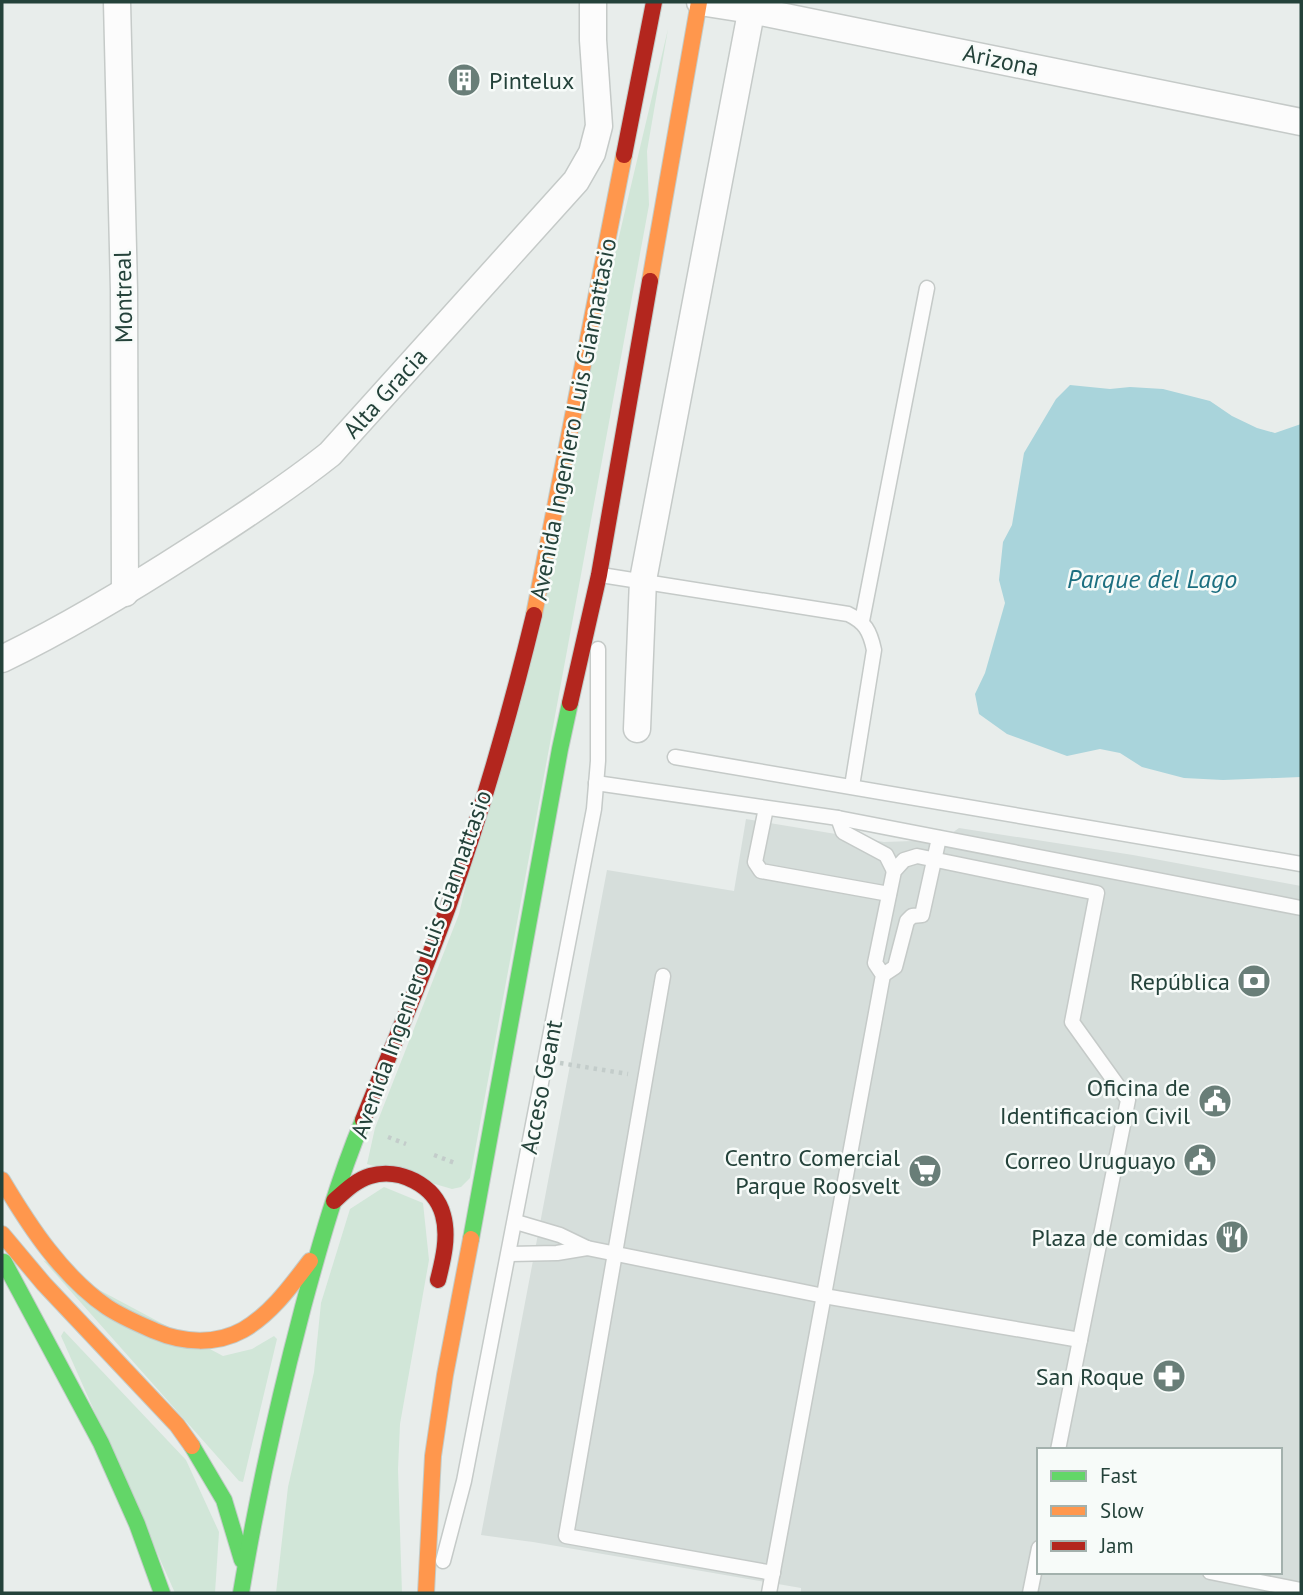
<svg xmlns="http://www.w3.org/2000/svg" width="1303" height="1595" font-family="'PT Sans',sans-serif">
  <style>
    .built { fill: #d6dedb; fill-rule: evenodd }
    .green { fill: #d1e6d8 }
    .water { fill: #a9d4db }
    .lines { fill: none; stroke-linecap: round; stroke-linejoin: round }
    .lane-casing { stroke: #c5cac8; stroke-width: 17 }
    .street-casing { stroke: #c5cac8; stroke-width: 29 }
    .fast-casing { stroke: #c3ccc9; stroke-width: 18 }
    .slow-casing { stroke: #c3ccc9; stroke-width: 18 }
    .jam-casing { stroke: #c3ccc9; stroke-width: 18 }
    .path { stroke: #c3ccca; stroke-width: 4.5; stroke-dasharray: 3.5 5; stroke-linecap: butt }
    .lane { stroke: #fcfcfc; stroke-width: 14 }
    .street { stroke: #fcfcfc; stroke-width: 26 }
    .fast { stroke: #63d668; stroke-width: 16 }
    .slow { stroke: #ff974d; stroke-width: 16 }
    .jam { stroke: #b3261e; stroke-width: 16 }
    .labels { text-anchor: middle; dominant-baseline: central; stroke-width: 5; stroke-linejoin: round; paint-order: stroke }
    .street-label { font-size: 24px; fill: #24423a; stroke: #f7fbf9 }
    .poi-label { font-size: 24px; fill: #24423a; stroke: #f7fbf9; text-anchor: end }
    .water-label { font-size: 26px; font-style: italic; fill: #1c6f80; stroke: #f7fbf9 }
  </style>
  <rect width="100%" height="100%" fill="#e8edeb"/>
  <path class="built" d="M746 819 884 842 942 840 959 828 1133 855 1301 886V1593H801V1588L533 1542 481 1535 607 870 734 891ZM1039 1450H1280V1572H1039Z"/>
  <g class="green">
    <polygon points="668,29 647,151 649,205 470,1178 461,1187 452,1189 367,1164 375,1128 459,914"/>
    <polygon points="384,1187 423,1203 429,1260 400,1424 398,1469 402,1593 276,1593 288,1487 314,1372 321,1303 350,1209"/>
    <polygon points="43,1260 223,1356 252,1349 274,1336 277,1339 243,1482 239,1481"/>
    <polygon points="64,1331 186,1460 219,1532 215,1593 175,1593 61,1336"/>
  </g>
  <polygon class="water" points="1070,385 1110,389 1130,387 1163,389 1210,401 1232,416 1257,428 1275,433 1301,424 1301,777 1223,780 1184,778 1142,767 1120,753 1100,749 1067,756 1007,734 979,714 975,694 985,673 1005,603 999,580 1003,542 1012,525 1024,453 1056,399"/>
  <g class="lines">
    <defs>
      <g id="lane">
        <path d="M601 575 848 614C865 622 870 631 874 650L852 786"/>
        <polyline points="862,621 927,288"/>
        <polyline points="675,757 1301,864"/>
        <polyline points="596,783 838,818 1301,908"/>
        <polyline points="766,808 755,862 761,871 889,894"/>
        <polyline points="838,818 843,832 886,855 894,871"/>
        <polyline points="883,975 895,967 907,921 912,916 922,915 939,838"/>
        <polyline points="663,976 566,1536 773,1573"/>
        <polyline points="516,1222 560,1235 587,1248 824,1296 1080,1340"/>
        <polyline points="510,1254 557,1253 587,1248"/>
        <polyline points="443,1561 464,1481 594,809 598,761 598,649"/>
        <polyline points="1210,1572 1301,1590"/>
        <polyline points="769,1593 883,975 875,963 894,871 904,860 917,856 1097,893 1072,1022 1128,1100 1058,1450"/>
        <polyline points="1030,1593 1039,1548"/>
      </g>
      <g id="street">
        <polyline points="117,2 124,290 125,593"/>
        <polyline points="700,2 751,10 1301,122"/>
        <path d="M2 659C68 627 131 589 193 549 240 519 286 489 330 454L576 181 592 153 599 126 593 40V2"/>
        <polyline points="637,729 643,580 753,2"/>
      </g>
      <g id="fast">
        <polyline points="471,1239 560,749 570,703"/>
        <polyline points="4,1262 101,1443 137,1524 162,1593"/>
        <polyline points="192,1446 224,1500 242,1560"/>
        <path d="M241 1593C257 1497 278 1402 303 1307 320 1244 338 1180 363 1120"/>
      </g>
      <g id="slow">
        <polyline points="650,281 699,2"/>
        <polyline points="534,615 624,155"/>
        <path d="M2 1180C30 1227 62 1276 107 1307 122 1317 139 1324 155 1331 183 1343 216 1345 243 1330 271 1314 291 1286 310 1261"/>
        <polyline points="2,1234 44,1284 177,1425 192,1446"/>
        <polyline points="426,1593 433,1456 445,1375 471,1239"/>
      </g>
      <g id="jam">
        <polyline points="624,155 654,2"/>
        <polyline points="570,703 599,575 650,281"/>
        <path d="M363 1120C391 1049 422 979 448 907 482 811 510 714 534 615"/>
        <path d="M334 1201C344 1192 356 1180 370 1176 399 1167 435 1185 443 1215 449 1236 443 1260 438 1280"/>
      </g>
    </defs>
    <use href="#lane" class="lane-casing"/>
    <use href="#street" class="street-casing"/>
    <use href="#fast" class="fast-casing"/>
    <use href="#slow" class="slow-casing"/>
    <use href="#jam" class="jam-casing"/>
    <g class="path">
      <polyline points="560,1063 628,1074"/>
      <polyline points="388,1137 406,1144"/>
      <polyline points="434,1155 455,1163"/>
    </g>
    <use href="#lane" class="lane"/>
    <use href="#street" class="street"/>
    <use href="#fast" class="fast"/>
    <use href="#slow" class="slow"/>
    <use href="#jam" class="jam"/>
  </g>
  <defs>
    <symbol id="building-disc" viewBox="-11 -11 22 22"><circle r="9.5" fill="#697e78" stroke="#f7fbf9"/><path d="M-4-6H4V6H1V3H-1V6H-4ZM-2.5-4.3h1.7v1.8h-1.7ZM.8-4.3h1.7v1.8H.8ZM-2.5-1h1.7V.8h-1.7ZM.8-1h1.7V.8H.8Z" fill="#fff"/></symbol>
    <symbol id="bank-disc" viewBox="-11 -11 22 22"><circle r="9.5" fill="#697e78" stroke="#f7fbf9"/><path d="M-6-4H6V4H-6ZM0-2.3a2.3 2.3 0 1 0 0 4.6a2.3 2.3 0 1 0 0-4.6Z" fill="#fff"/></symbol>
    <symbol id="civic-disc" viewBox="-11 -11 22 22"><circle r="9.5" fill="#697e78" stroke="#f7fbf9"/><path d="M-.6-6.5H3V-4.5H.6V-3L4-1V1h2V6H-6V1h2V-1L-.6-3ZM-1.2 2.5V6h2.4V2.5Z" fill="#fff"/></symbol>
    <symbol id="supermarket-disc" viewBox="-11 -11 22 22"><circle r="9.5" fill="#697e78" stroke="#f7fbf9"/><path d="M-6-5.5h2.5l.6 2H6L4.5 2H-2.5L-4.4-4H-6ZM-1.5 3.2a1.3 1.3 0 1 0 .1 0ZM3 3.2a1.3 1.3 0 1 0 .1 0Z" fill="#fff"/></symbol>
    <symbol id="restaurant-disc" viewBox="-11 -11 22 22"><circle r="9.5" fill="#697e78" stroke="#f7fbf9"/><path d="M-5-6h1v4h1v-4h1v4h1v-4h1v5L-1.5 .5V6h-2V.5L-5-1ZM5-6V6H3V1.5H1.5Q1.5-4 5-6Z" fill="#fff"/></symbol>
    <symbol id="pharmacy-disc" viewBox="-11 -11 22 22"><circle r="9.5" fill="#697e78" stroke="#f7fbf9"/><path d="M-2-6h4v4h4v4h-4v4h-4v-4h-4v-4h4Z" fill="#fff"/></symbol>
  </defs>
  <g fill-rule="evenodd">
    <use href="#building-disc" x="445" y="61" width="38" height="38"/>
    <use href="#bank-disc" x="1235" y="962" width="38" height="38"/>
    <use href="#civic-disc" x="1196" y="1082" width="38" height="38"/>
    <use href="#civic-disc" x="1181" y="1141" width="38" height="38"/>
    <use href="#supermarket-disc" x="906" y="1152" width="38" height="38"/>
    <use href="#restaurant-disc" x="1213" y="1218" width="38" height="38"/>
    <use href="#pharmacy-disc" x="1150" y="1357" width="38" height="38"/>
  </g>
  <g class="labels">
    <g class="street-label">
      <text transform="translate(1001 60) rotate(12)">Arizona</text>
      <text transform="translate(123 297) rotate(-91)">Montreal</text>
      <text transform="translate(385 393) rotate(-48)">Alta Gracia</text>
      <text transform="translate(573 419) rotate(-79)">Avenida Ingeniero Luis Giannattasio</text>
      <text transform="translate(421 964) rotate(-70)">Avenida Ingeniero Luis Giannattasio</text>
      <text transform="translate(541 1087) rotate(-79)">Acceso Geant</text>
    </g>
    <g class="poi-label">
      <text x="489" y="80" text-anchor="start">Pintelux</text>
      <text x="1230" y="981">República</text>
      <text x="1190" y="1087">Oficina de<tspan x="1190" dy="28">Identificacion Civil</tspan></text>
      <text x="900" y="1157">Centro Comercial<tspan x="900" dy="28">Parque Roosvelt</tspan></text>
      <text x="1176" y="1160">Correo Uruguayo</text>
      <text x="1208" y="1237">Plaza de comidas</text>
      <text x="1144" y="1376">San Roque</text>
    </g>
    <g class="water-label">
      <text x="1152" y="578">Parque del Lago</text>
    </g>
  </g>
  <rect width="1303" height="1595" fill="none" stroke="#24423a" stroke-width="7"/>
  <rect x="1037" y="1448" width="245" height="126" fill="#f7fbf9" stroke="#a3b1ad" stroke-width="2"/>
  <rect x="1051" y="1471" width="35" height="10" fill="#63d668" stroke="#a3b1ad" stroke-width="2"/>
  <text x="1100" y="1483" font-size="21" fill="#24423a">Fast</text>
  <rect x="1051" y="1506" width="35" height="10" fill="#ff974d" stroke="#a3b1ad" stroke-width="2"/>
  <text x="1100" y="1518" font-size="21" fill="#24423a">Slow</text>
  <rect x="1051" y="1541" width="35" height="10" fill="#b3261e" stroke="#a3b1ad" stroke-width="2"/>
  <text x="1100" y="1553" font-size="21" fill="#24423a">Jam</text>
</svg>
